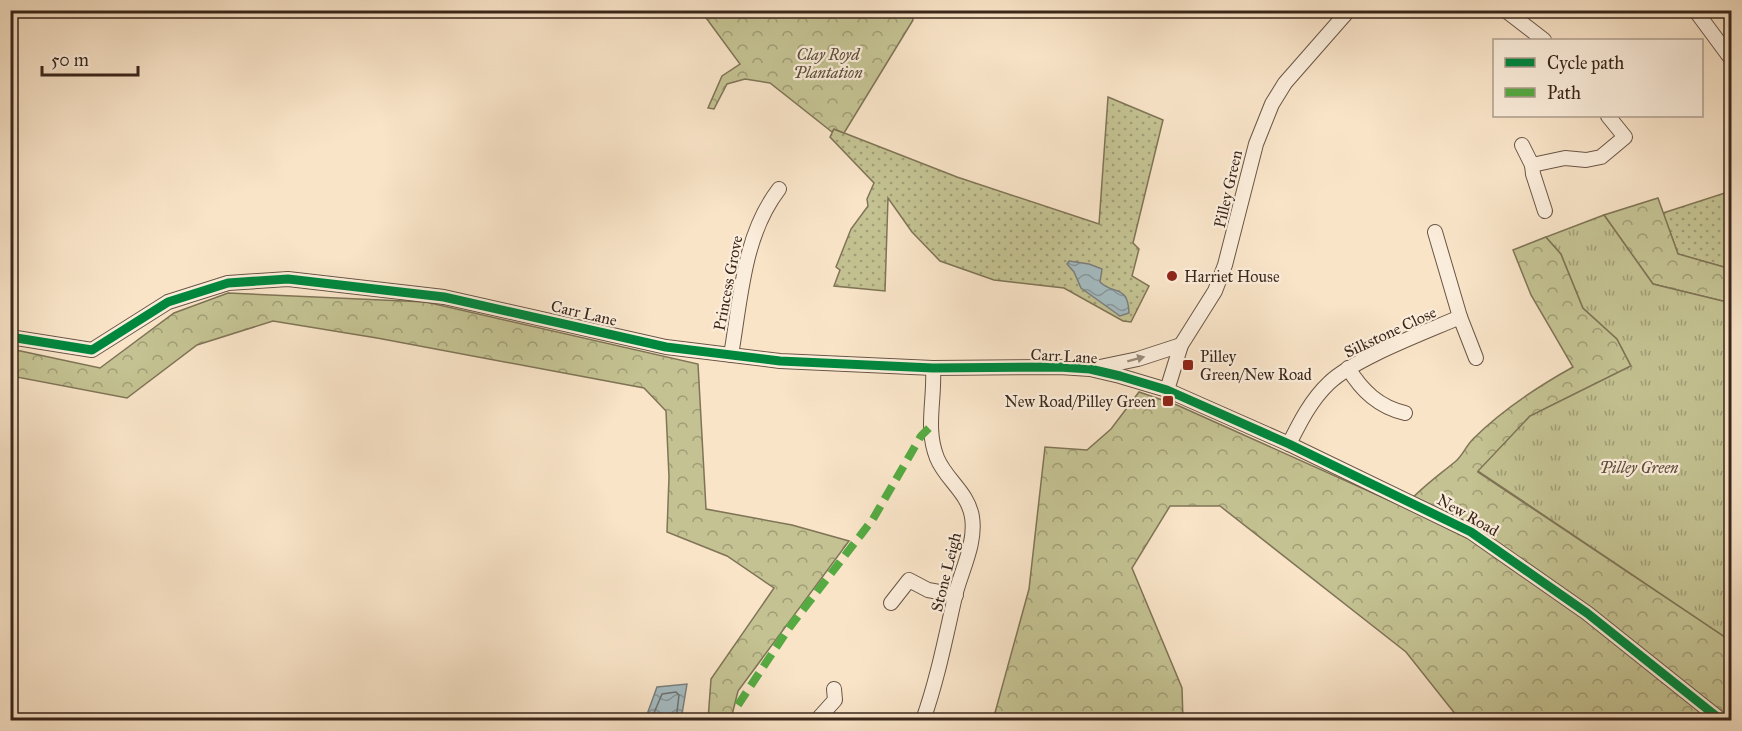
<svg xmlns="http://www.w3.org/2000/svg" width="1742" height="731" font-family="'IM FELL Great Primer',serif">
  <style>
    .grass { fill: url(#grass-dots); stroke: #7f7456; stroke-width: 1.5 }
    .forest { fill: url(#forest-crowns); stroke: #7f7456; stroke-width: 1.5 }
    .park { fill: url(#park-tufts); stroke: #7f7456; stroke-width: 1.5 }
    .water { fill: url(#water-waves); stroke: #7a7f7e; stroke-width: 1.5 }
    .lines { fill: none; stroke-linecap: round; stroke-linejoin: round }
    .shore { stroke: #6f706e; stroke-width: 1.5 }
    .minor-casing { stroke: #6a5646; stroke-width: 16 }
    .minor { stroke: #fbeddb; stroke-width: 14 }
    .quiet { stroke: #55aa42; stroke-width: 8; stroke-dasharray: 15 8; stroke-linecap: butt }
    .cycleway-casing { stroke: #fbeddb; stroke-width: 13 }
    .cycleway { stroke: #00873e; stroke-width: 9 }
    .oneway { fill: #9a8a7a }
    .poi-dot { fill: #8f2418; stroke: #fbeddb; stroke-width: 2 }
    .labels { text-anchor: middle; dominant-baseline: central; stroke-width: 4.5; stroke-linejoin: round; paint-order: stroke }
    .park-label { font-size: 16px; font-style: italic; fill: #5c4d38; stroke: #fbeddb }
    .street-label { font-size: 16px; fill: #3a261a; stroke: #fbeddb }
    .poi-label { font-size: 16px; fill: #3a261a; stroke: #fbeddb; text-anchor: start }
  </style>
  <defs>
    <pattern id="grass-dots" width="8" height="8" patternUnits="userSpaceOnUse" patternTransform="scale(1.5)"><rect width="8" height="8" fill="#c4c292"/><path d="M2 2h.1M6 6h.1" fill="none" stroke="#a09d76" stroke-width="1.8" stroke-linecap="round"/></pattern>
    <pattern id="forest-crowns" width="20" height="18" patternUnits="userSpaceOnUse" patternTransform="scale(1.5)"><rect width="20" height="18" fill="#c4c292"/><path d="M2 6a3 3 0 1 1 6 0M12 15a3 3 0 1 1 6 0" fill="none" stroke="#a09d76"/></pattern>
    <pattern id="park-tufts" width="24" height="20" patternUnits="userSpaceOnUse" patternTransform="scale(1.5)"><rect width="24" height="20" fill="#c4c292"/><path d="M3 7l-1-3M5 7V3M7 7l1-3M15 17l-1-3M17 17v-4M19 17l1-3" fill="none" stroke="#a09d76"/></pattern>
    <pattern id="water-waves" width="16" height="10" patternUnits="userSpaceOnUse" patternTransform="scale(1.5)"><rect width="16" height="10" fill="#a4bbc1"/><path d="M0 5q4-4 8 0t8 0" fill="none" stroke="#87989c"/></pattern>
  </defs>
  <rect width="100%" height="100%" fill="#f9e4c8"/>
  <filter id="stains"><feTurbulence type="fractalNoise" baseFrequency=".00333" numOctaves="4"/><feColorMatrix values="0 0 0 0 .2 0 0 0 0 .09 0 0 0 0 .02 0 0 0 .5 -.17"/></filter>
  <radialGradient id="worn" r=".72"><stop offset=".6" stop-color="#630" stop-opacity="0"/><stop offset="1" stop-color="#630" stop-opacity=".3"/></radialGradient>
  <g class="grass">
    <polygon points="1108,97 1163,120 1133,243 1139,249 1132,276 1149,286 1131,322 1123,321 1064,288 994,280 940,261 912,232 888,198 885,291 834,286 840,270 836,267 851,229 868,206 867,199 874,183 830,137 834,129 957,177 1099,224"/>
    <polygon points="1731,191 1731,269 1678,254 1663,213"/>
  </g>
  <g class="forest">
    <polygon points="911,11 913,20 844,133 834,129 832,132 770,83 745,79 727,84 714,109 708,108 722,76 740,64 701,11"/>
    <polygon points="1658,198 1678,254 1731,269 1731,303 1653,284 1604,215"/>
    <path d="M1546 237 1561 254 1583 308 1617 339 1631 366 1530 416 1478 472 1731 641V704L1719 720H1460L1406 652 1220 506H1170L1132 568 1182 688 1183 720H993L1029 589 1045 447 1087 450 1111 429 1139 392 1177 405 1404 507C1419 489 1438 476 1456 461 1463 455 1466 446 1473 439 1502 410 1537 387 1573 367L1531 295 1513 250Z"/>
    <polygon points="228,293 426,302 698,364 706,509 792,525 849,541 738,691 732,715 737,717 736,720 708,720 711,679 774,588 727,556 667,532 669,477 666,411 644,388 377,338 273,321 197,345 127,398 11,376 11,349 100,368 174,313"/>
  </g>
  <polygon class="park" points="1604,215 1653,284 1731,303 1731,641 1478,471 1530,416 1631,366 1617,339 1583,308 1561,254 1546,237"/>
  <g class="water">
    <path d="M1069 261 1089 264 1102 269 1100 282C1113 295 1128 284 1129 313L1120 316 1081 288 1074 272 1067 264Z"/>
    <polygon points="687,684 681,720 645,720 657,687"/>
  </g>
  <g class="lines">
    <polyline class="shore" points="651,720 662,694 676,692 679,695 676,720"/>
    <defs>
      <g id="minor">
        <polyline points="1505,10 1544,40"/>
        <polyline points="1695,10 1732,60"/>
        <polyline points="1522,145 1532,165"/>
        <polyline points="1545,211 1533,174 1532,165 1565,158 1586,160 1601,157 1625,137 1608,116"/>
        <polyline points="1435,232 1460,317"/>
        <polyline points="10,337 92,350 168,302 228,283 288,279 444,297 666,347 780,361 933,368 1059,367 1090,369 1120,376 1167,390 1289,444 1471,532 1587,613 1721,720"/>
        <path d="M731 355C741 298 743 236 779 189"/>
        <polyline points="1095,368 1138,359 1181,345"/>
        <path d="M1348 368C1362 391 1379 407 1405 413"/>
        <polyline points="1167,390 1181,345 1215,291 1225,265 1256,144 1272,104 1285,83 1349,10"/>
        <path d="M1289 444C1300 422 1311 400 1329 383 1355 358 1426 332 1460 317L1476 358"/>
        <polyline points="891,603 909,580 928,590 956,595"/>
        <polyline points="817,720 835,700 834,689"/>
        <path d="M923 720C938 678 946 635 956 592 963 567 976 542 972 517 968 492 946 480 937 458 925 428 935 400 933 368"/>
      </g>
    </defs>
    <use href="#minor" class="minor-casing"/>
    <use href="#minor" class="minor"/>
    <polyline class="quiet" points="738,705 789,628 873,519 921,436 929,428"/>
    <defs>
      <polyline id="cycleway" points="10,337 92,350 168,302 228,283 288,279 444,297 666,347 780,361 933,368 1059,367 1090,369 1120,376 1167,390 1289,444 1471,532 1587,613 1721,720"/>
    </defs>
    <use href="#cycleway" class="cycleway-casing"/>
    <use href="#cycleway" class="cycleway"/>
  </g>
  <defs><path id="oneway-solid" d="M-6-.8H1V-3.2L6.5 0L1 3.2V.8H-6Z" transform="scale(1.5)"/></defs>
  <use class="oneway" href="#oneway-solid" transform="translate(1136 359) rotate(-15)"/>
  <g class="poi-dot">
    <circle cx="1172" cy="276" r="6"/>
    <rect x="1182" y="359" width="12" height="12" rx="3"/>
    <rect x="1162" y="395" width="12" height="12" rx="3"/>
  </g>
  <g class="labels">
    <g class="park-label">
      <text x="828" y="54">Clay Royd<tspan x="828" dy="18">Plantation</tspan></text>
      <text x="1639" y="467">Pilley Green</text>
    </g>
    <g class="street-label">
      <text transform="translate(1228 189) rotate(-77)">Pilley Green</text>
      <text transform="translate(728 283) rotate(-79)">Princess Grove</text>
      <text transform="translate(584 313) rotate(13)">Carr Lane</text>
      <text transform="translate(1390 332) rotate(-25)">Silkstone Close</text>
      <text transform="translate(1064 356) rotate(3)">Carr Lane</text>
      <text transform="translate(1468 515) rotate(30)">New Road</text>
      <text transform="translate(946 572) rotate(-76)">Stone Leigh</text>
    </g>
    <g class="poi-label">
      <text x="1184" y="276">Harriet House</text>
      <text x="1200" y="356">Pilley<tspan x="1200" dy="18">Green/New Road</tspan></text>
      <text x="1156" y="401" text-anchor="end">New Road/Pilley Green</text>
    </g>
  </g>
  <rect width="1742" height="731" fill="none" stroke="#f9e4c8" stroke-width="36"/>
  <rect x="12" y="12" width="1718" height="707" fill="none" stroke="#3a261a" stroke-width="3"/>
  <rect x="18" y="18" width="1706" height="695" fill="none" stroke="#3a261a" stroke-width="1.5"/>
  <rect x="1493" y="39" width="210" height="78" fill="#fbeddb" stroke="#ae9d8e" stroke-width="1.5"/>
  <rect x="1505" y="58" width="30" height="9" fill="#00873e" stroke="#ae9d8e" stroke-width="1.5"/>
  <text x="1547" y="69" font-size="18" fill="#3a261a">Cycle path</text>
  <rect x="1505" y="88" width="30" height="9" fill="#55aa42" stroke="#ae9d8e" stroke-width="1.5"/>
  <text x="1547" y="99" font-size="18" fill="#3a261a">Path</text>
  <path d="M42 66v9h96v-9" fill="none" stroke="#3a261a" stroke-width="3"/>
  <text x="51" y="66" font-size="18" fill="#3a261a" stroke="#fbeddb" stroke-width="4.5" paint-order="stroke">50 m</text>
  <rect width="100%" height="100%" filter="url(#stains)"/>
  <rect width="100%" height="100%" fill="url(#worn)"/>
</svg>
